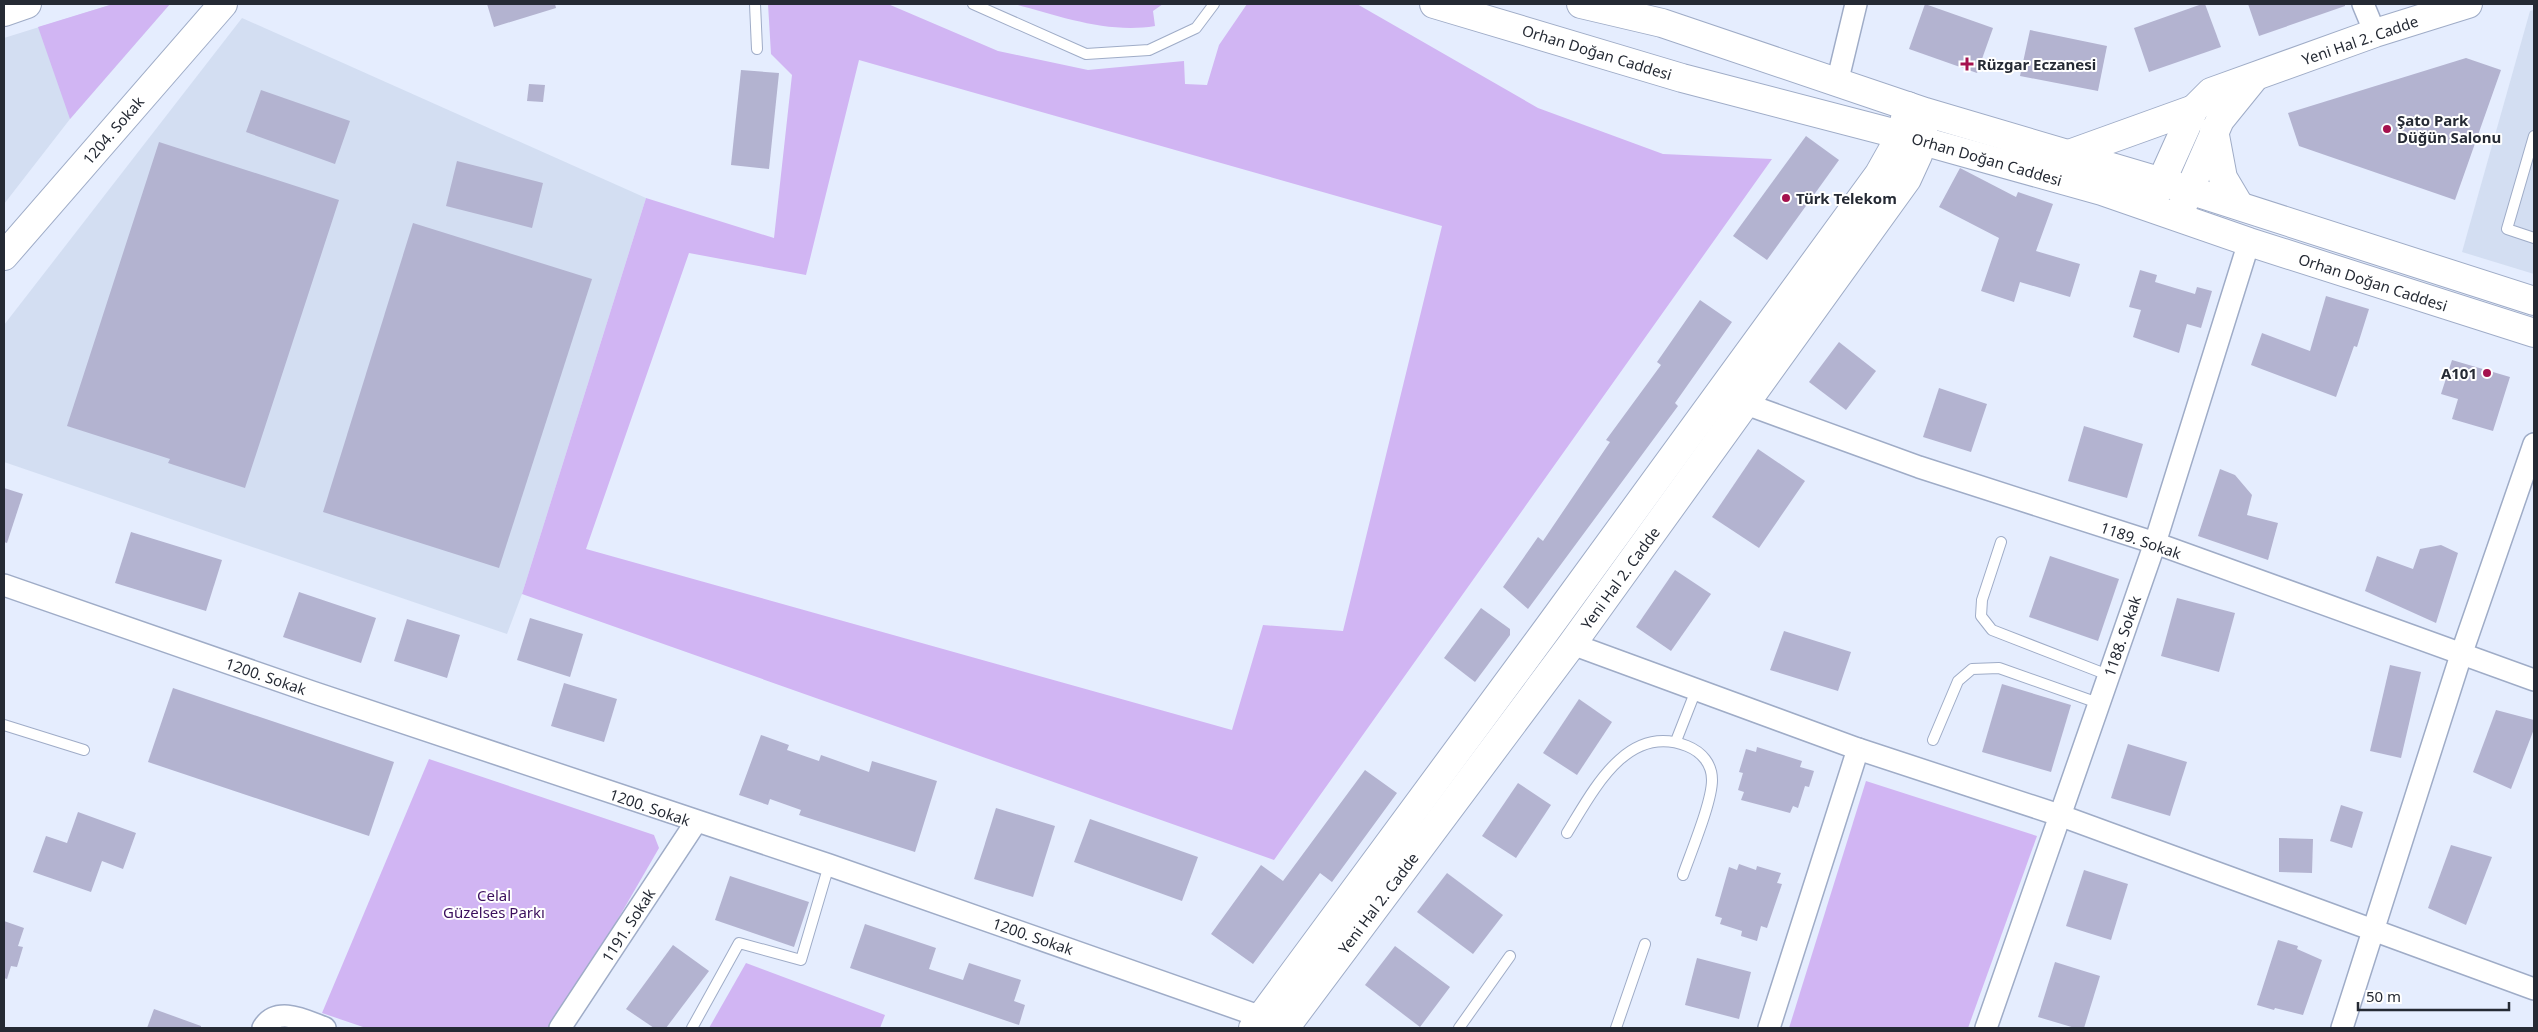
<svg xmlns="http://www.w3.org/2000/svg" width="2538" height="1032" font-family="'Noto Sans',sans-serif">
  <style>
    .built { fill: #d3def2 }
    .green { fill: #d1b5f3; fill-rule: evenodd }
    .building { fill: #b3b3d0 }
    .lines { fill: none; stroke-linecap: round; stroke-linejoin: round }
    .lane-casing { stroke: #9facc7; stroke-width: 12 }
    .street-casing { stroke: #9facc7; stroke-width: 24 }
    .secondary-casing { stroke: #9facc7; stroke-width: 30 }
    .highway-casing { stroke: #9facc7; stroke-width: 30 }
    .lane { stroke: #fff; stroke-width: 10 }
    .street { stroke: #fff; stroke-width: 21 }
    .secondary { stroke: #fff; stroke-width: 28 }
    .highway { stroke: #fff; stroke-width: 28 }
    .poi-dot { fill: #a5114e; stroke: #fff; stroke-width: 2 }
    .labels { text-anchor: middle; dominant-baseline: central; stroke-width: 4; stroke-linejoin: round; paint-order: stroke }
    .street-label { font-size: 15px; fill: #252a34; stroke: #fff }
    .poi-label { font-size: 15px; font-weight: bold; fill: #252a34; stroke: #fff; text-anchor: start }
    .park-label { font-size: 15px; fill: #3b0f5d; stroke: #fff }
  </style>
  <rect width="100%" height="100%" fill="#e5edfe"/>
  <g class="built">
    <polygon points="113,4 170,4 70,119 4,204 4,38"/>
    <polygon points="2534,10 2534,274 2462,252 2530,11"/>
    <polygon points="242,18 646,198 522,594 507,634 4,462 4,325"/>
  </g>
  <g class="green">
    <polygon points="113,4 170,4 70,119 38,27"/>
    <path d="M768 4H888L998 51 1088 70 1184 61 1185 84 1207 85 1219 45 1247 4H1357L1538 108 1663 154 1772 159 1274 860 522 594 646 198 774 238 792 75 771 54ZM859 60 1442 226 1343 631 1263 625 1232 730 586 549 689 253 806 275Z"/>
    <path d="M1014 4H1163L1153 11 1155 26C1108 34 1059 16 1014 4Z"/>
    <polygon points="429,759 654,835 659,848 555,1028 366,1028 322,1013"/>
    <polygon points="1866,781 2037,836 1968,1028 1789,1028"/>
    <polygon points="746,963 885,1015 880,1028 709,1028"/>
  </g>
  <g class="building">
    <polygon points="487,4 555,4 556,8 494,27"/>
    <polygon points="1925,4 1993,28 1977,73 1909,49"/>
    <polygon points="2202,4 2205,4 2221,47 2149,72 2134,28"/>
    <polygon points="2248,4 2345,4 2345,6 2259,36"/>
    <polygon points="2030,30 2107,46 2098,91 2020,76"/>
    <polygon points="2466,58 2501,70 2455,200 2299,146 2288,113"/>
    <polygon points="741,70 779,73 769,169 731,165"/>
    <polygon points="529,84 545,85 543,102 527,101"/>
    <polygon points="261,90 350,121 335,164 246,132"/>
    <polygon points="1806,136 1839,160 1767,260 1733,236"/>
    <polygon points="159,142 339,200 245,488 168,463 170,459 67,426"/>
    <polygon points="457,161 543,183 532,228 446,206"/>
    <polygon points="1960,168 2016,197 2018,192 2053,204 2036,251 2080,264 2070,297 2020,282 2014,302 1981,291 1999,238 1939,207"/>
    <polygon points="413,223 592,279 499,568 323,512"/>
    <polygon points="2140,270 2157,275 2155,282 2195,294 2197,287 2212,291 2201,328 2187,324 2179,353 2133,337 2141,310 2129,307"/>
    <polygon points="2326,296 2369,309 2357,347 2354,346 2336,397 2251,365 2262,333 2310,351"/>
    <polygon points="1700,300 1732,322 1675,403 1678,406 1528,609 1503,587 1538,537 1543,541 1610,442 1606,440 1661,365 1657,362"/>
    <polygon points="1839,342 1876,371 1846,410 1809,382"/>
    <polygon points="2452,360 2510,377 2493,431 2452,419 2458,399 2441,394"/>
    <polygon points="1939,388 1987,404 1971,452 1923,437"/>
    <polygon points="2084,426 2143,444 2127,498 2068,481"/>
    <polygon points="1758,449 1805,481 1759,548 1712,517"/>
    <polygon points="2220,469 2235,475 2252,495 2247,515 2278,523 2268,560 2198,536"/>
    <polygon points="4,488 23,494 7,543 4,542"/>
    <polygon points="131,532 222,560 206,611 115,583"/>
    <polygon points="2441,545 2458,553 2436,623 2365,591 2377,556 2413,569 2420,549"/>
    <polygon points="2050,556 2119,579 2098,641 2029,617"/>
    <polygon points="1675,570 1711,594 1671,651 1636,627"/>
    <polygon points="299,592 376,618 361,663 283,637"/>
    <polygon points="2177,598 2235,613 2219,672 2161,656"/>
    <polygon points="1481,608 1510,629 1510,635 1475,682 1444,658"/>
    <polygon points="530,618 583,634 570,677 517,660"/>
    <polygon points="407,619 460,635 447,678 394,661"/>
    <polygon points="1784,631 1851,652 1838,691 1770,670"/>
    <polygon points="2390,665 2421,672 2401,758 2370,751"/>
    <polygon points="564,683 617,699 604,742 551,726"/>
    <polygon points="2002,684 2071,705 2051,772 1982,752"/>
    <polygon points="173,688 394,762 369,836 148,762"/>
    <polygon points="1579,699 1612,722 1577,775 1543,753"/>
    <polygon points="2496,710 2534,720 2534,729 2511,789 2473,772"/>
    <polygon points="761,735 789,745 787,750 819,761 821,755 869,772 872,761 937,781 915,852 799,815 801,810 770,799 768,805 739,795"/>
    <polygon points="2128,744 2187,762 2170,816 2111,798"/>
    <polygon points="1757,747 1802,761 1800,767 1814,771 1809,787 1805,786 1798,808 1793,806 1790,813 1741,800 1744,792 1738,790 1743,773 1739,772 1746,749 1756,752"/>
    <polygon points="1365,770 1397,793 1332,882 1320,873 1253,964 1211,934 1261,865 1283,881"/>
    <polygon points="1518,783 1551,805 1516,858 1482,836"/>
    <polygon points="2341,805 2363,812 2352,848 2330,841"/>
    <polygon points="996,808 1055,826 1033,897 974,879"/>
    <polygon points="78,812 136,833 123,869 102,861 91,892 33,872 46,836 67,843"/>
    <polygon points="1090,819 1198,857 1182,901 1074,862"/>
    <polygon points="2279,838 2313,839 2312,873 2279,872"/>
    <polygon points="2451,845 2492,857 2466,925 2428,908"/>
    <polygon points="1739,864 1756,870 1757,866 1781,873 1777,883 1782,884 1767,928 1761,926 1757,941 1741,936 1742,931 1720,924 1722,918 1715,916 1729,867 1737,870"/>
    <polygon points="2084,870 2128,884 2111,940 2066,926"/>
    <polygon points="1447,873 1503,915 1473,954 1417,912"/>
    <polygon points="730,876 809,902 794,947 715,920"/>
    <polygon points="4,921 24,928 18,946 23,947 17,967 11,966 7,979 4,978"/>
    <polygon points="865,924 936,948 929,969 963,980 969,963 1021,980 1014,1001 1025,1005 1019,1025 850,968"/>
    <polygon points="2278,940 2298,946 2297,949 2322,960 2303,1015 2275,1008 2274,1010 2257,1005"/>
    <polygon points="673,945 709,971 666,1028 654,1028 626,1009"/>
    <polygon points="1395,946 1450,987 1420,1027 1365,985"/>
    <polygon points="1697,958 1751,972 1739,1019 1685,1005"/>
    <polygon points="2055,962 2100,976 2084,1028 2075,1028 2038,1017"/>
    <polygon points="154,1009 201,1026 201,1028 147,1028"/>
  </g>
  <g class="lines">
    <defs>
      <g id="lane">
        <polyline points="755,4 757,49"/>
        <polyline points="973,4 1086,54 1149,50 1196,28 1214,4"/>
        <polyline points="2534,136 2507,229 2534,238"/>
        <polyline points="2001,542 1982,600 1981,616 1992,630 2108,675"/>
        <polyline points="4,725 84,750"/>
        <polyline points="1933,740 1958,681 1972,669 1999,668 2098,703"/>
        <polyline points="1676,741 1696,690"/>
        <path d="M1567 833C1593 791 1627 722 1687 746 1702 752 1712 764 1712 780 1712 802 1691 852 1683 875"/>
        <polyline points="692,1028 739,943 801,960 829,865"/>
        <polyline points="1459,1028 1510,956"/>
        <polyline points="1616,1028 1645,944"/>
      </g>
      <g id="street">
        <polyline points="2363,4 2375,33"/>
        <polyline points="1837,83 1856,4"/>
        <polyline points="1746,404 1919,467 2155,543 2534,680"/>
        <polyline points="4,585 312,692 829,865 1276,1022"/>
        <polyline points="1572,644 1858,749 2059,815 2534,989"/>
        <path d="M263 1028C277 1005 306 1021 325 1028"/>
        <polyline points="560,1028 696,822"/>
        <polyline points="1769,1028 1858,749"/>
        <polyline points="1986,1028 2155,543 2249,242"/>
        <polyline points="2342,1028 2461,655 2534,444"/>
      </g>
      <g id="secondary">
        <polyline points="1434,4 1682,78 1901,135 2102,191 2249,242 2534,333"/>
        <polyline points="1581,4 1662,23 1925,112 2189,190 2534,301"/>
        <polyline points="2214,130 2223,178 2239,205"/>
        <polyline points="2069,154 2194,109"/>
        <polyline points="2154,198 2194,109 2211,92 2375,33 2468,4"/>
        <polyline points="2182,207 2220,120 2254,78"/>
        <polyline points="4,256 223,4"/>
        <polyline points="1253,1028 1548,628 1879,174 1901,135 1908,106"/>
        <polyline points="1285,1028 1572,644 1907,179 1918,155 1924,124"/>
      </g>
      <polyline id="highway" points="4,12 27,4"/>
    </defs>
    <use href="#lane" class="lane-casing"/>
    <use href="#street" class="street-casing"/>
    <use href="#secondary" class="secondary-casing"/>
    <use href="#highway" class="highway-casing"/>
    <use href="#lane" class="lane"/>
    <use href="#street" class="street"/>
    <use href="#secondary" class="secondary"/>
    <use href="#highway" class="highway"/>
  </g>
  <g class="poi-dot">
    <path d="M1964.5 56.5h5v5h5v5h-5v5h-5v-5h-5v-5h5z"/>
    <circle cx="2387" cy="129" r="5"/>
    <circle cx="1786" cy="198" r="5"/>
    <circle cx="2487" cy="373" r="5"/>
  </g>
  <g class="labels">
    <g class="street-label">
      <text transform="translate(2360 40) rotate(-19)">Yeni Hal 2. Cadde</text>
      <text transform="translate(1597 52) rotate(17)">Orhan Doğan Caddesi</text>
      <text transform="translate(113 130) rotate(-49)">1204. Sokak</text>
      <text transform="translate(1987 159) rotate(16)">Orhan Doğan Caddesi</text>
      <text transform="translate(2373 282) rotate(18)">Orhan Doğan Caddesi</text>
      <text transform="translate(2141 540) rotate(19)">1189. Sokak</text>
      <text transform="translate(1620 578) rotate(-54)">Yeni Hal 2. Cadde</text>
      <text transform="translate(2122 636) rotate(-71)">1188. Sokak</text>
      <text transform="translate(266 676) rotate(19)">1200. Sokak</text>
      <text transform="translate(650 807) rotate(19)">1200. Sokak</text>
      <text transform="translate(1378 903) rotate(-53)">Yeni Hal 2. Cadde</text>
      <text transform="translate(628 925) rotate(-57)">1191. Sokak</text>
      <text transform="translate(1033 936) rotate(19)">1200. Sokak</text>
    </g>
    <g class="poi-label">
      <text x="1977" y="64">Rüzgar Eczanesi</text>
      <text x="2397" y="120">Şato Park<tspan x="2397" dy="17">Düğün Salonu</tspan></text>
      <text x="1796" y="198">Türk Telekom</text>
      <text x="2477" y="373" text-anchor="end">A101</text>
    </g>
    <g class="park-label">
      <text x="494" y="895">Celal<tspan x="494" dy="17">Güzelses Parkı</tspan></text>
    </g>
  </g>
  <rect width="2538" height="1032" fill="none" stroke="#252a34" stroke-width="10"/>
  <path d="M2358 1002v8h151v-8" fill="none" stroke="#252a34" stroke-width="2.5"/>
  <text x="2366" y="1002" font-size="15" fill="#252a34" stroke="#ffffff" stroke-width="4" paint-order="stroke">50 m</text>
</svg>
